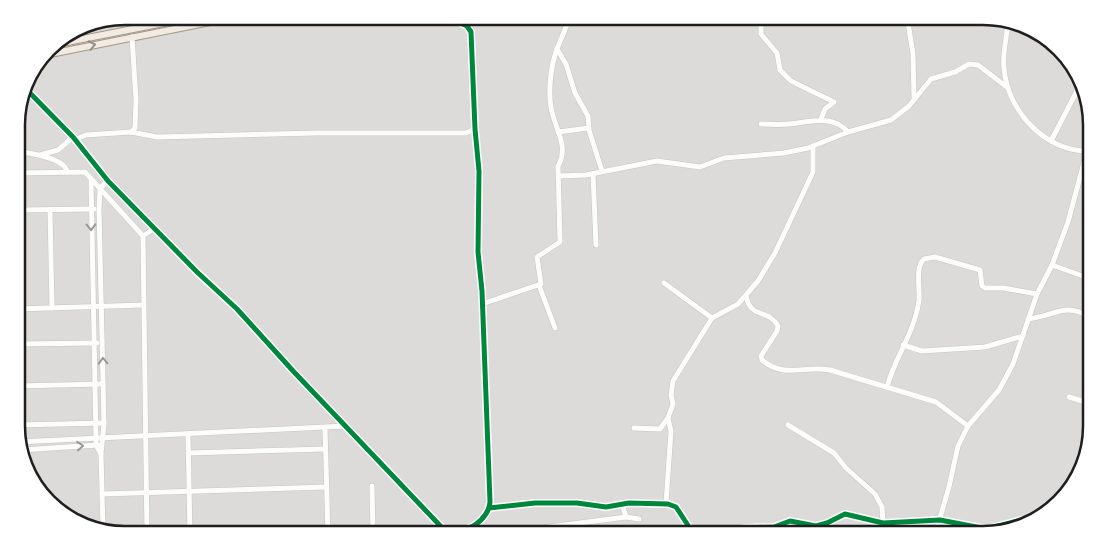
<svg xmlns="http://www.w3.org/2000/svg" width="1108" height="551" font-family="Inter,sans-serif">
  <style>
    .residential { fill: #dddbd9 }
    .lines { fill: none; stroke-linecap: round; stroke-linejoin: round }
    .minor-casing { stroke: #c6c5c3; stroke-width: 6 }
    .major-casing { stroke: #a49783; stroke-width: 8 }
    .minor { stroke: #fcfcfb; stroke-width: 5 }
    .major { stroke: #f1ebe4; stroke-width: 6 }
    .cycleway-casing { stroke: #fff; stroke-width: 8 }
    .cycleway { stroke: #00873e; stroke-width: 5 }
    .oneway { stroke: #928f8b }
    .oneway2 { stroke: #999998 }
    .rim { fill: none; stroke: #1f1f1f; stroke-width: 2.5 }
  </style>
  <rect width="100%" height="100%" fill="#eeebe7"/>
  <polygon class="residential" points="125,16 983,16 1031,27 1069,59 1091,111 1092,426 1081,474 1044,516 990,535 125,535 77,524 39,492 17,440 17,118 28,77 53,43 84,24"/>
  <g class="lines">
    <defs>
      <g id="minor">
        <polyline points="761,16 761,34 777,53 780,70 791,81 834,102 825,109 821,119"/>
        <polyline points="907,16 913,54 914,98"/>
        <path d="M1008 22C1007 37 1002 54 1004 68 1007 111 1046 153 1091 151"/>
        <polyline points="557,49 566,64 575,93 588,116 589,130 602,171"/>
        <polyline points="25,88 73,137 108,181 197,272 237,309 294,372 449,535"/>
        <path d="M761 124C771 124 780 125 789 124 810 122 832 114 848 132"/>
        <polyline points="131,132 135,128 136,100 132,37"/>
        <polyline points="558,132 589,128"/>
        <polyline points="1051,141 1080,85"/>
        <polyline points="78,143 79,138 86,135 131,132 157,137 316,133 466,133 475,129"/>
        <path d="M17 151C29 153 66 158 67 172"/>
        <polyline points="40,155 58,150 73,137"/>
        <polyline points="17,173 85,172 143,236 147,535"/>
        <polyline points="593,174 596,245"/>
        <polyline points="559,176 586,175 657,161 700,167 724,158 784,153 808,148 848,132 891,120 909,106 931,79 955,72 969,64 978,65 1008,88"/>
        <polyline points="91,179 96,438 96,445 101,454"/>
        <polyline points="17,210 94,209"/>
        <polyline points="50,210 52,308"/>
        <polyline points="143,236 155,228"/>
        <polyline points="1052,265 1091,279"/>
        <polyline points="664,283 712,318"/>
        <polyline points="539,285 555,328"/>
        <path d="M746 295C750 320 768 308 778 326L777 331 761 356 762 360C784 379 803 365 830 370L936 402 968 426"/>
        <path d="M482 304 541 284 537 257 560 242 558 166C570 146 554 128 551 107 548 90 551 65 557 49 561 38 567 28 569 16"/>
        <polyline points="17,309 143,305"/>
        <path d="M1028 319C1059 315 1062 302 1091 317"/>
        <polyline points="17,344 97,343"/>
        <polyline points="903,345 922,351 985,347 1023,336"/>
        <polyline points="17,386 103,384"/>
        <path d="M887 387C895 357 915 332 919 300 920 288 915 267 924 259L935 257 980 270 982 286 985 288H1003L1037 294"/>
        <polyline points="1069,397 1092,404"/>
        <polyline points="17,425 104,423"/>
        <polyline points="788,425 834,453 846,468 875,494 882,507 883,523"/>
        <polyline points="325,428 328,535"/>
        <polyline points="634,428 660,429 668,418"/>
        <polyline points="188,434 190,534"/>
        <polyline points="18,442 345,426"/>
        <polyline points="21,450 98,445"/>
        <polyline points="188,453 325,449"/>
        <polyline points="372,486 373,535"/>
        <polyline points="102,494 326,487"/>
        <polyline points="666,503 671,431 668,418 673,404 671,395 673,381 712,318 738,304 758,281 775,253 813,172 813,146"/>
        <polyline points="622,504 626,517 639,519"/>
        <polyline points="489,508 535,503 577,503 606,507 629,503 668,504 676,507 691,530 706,534 737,532 744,528 774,527 790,521 816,526 827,523 845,514 883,523 940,520 987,529 1021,520 1031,520"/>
        <polyline points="103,530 101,454 104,423 99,209 100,188 108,181"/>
        <path d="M445 530C451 530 457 531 462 530 476 528 489 515 490 502L482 291 478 252 479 171 475 129 471 32 467 26 446 16"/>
        <polyline points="190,532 328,529"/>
        <polyline points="488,535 626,517"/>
        <polyline points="935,535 949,487 958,446 968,426 999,390 1013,364 1037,294 1052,265 1068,222 1087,151"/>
      </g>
      <g id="major">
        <polyline points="942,16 995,19"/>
        <polyline points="52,45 199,16"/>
        <polyline points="45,55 240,16"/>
      </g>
    </defs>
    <use href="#minor" class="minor-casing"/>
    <use href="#major" class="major-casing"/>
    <use href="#minor" class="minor"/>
    <use href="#major" class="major"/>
    <defs>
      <g id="cycleway">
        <polyline points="25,88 73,137 108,181 197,272 237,309 294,372 449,535"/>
        <polyline points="489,508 535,503 577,503 606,507 629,503 668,504 676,507 691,530 706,534 737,532 744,528 774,527 790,521 816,526 827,523 845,514 883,523 940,520 987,529 1021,520 1031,520"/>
        <path d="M445 530C451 530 457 531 462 530 476 528 489 515 490 502L482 291 478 252 479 171 475 129 471 32 467 26 446 16"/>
      </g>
    </defs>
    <use href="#cycleway" class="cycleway-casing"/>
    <use href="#cycleway" class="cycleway"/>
  </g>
  <defs><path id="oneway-chevron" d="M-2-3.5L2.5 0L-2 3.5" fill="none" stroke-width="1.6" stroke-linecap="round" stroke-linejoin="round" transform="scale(1.25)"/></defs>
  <use class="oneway" href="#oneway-chevron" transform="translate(92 45) rotate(-12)"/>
  <g class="oneway2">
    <use href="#oneway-chevron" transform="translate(91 227) rotate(89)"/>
    <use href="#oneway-chevron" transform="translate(103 361) rotate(-92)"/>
    <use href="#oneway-chevron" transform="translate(80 446) rotate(-4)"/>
  </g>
  <path d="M0 0H1108V551H0ZM125 25H983A100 100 0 0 1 1083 125V426A100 100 0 0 1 983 526H125A100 100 0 0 1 25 426V125A100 100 0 0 1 125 25Z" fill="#fff" fill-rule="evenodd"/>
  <path class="rim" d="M125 25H983A100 100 0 0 1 1083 125V426A100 100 0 0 1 983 526H125A100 100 0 0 1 25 426V125A100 100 0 0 1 125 25Z"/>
</svg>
